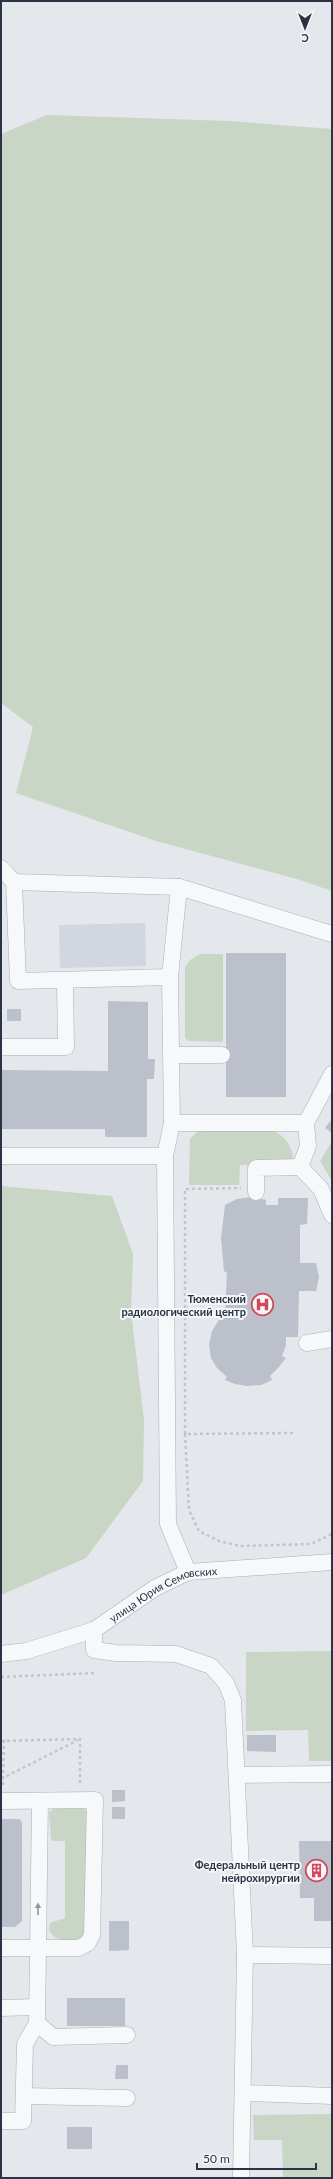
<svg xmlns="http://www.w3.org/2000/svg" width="333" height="2179" font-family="Lato,sans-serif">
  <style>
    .built { fill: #d2d6de }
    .green { fill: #c9d6c5 }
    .building { fill: #bbc0ca }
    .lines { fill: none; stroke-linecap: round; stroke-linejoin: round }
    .minor-casing { stroke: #a9aeb7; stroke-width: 17 }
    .path { stroke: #c2c5cb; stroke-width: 2.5; stroke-dasharray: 3 3; stroke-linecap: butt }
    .minor { stroke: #f7f8fa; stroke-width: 16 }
    .oneway { fill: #9196a0 }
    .labels { text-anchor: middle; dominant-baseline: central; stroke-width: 4; stroke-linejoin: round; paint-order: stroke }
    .poi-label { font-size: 11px; font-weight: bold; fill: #2b3445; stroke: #f4f6f9; text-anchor: end }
    .street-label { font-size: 11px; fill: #2b3445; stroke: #f4f6f9 }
  </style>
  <rect width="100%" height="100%" fill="#e4e7ec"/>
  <polygon class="built" points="145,923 146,966 60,968 59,925"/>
  <g class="green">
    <polygon points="47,115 229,121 332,129 332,891 297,879 156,841 16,793 33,727 1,703 1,134"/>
    <polygon points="200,954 223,954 223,1042 189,1041 185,1038 185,967 190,960"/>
    <path d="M206 1130 274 1131C285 1136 294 1148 293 1161L288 1164 240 1165 239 1185H189L190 1139 197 1132Z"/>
    <polygon points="332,1141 332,1181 320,1161"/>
    <polygon points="1,1186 112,1196 133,1254 131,1311 144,1420 143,1481 86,1558 1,1595"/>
    <polygon points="332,1651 332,1761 309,1761 308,1730 246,1731 246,1652"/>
    <path d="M77 1805 85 1810 89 1817V1931L79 1940C66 1940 56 1942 49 1930L50 1923 65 1918V1841H54L51 1839 49 1813 54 1808Z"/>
    <polygon points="332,2114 332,2178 283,2178 282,2140 254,2140 253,2115"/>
  </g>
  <g class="building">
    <rect x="226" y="953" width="60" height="144"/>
    <polygon points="108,1001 148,1002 148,1059 155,1059 154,1079 147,1079 147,1137 105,1137 105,1129 1,1129 1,1070 108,1071"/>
    <rect x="7" y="1009" width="14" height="12"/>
    <polygon points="332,1119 332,1133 325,1128"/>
    <polygon points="253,1197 266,1200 266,1205 278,1205 278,1198 308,1198 307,1224 300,1225 300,1263 316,1263 319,1277 316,1291 299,1291 298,1337 286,1337 286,1345 282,1356 286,1358 278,1368 270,1376 272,1380 261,1385 247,1386 235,1384 225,1380 227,1377 217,1368 211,1358 209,1345 212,1331 220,1318 225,1316 227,1273 224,1271 221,1238 225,1205 237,1199"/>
    <polygon points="247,1735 276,1735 276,1752 247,1751"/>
    <polygon points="112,1790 125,1790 125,1801 112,1802"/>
    <rect x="112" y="1807" width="13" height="12"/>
    <polygon points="1,1819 18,1819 21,1820 22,1824 22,1921 15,1927 1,1927"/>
    <polygon points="299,1841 332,1841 332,1921 314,1921 314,1898 300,1898"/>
    <polygon points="109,1921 129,1921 129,1950 109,1951"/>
    <rect x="67" y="1998" width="58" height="28"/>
    <polygon points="116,2065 128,2065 128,2079 115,2079"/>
    <rect x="67" y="2127" width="25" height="22"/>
  </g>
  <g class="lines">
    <defs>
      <g id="minor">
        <polyline points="1,868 14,882 179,887 170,977 172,1123 165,1156 168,1524 188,1572"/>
        <polyline points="14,882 18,981 170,977"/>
        <polyline points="179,887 332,934"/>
        <polyline points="1,1047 66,1047 65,981"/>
        <polyline points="172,1055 222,1055"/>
        <polyline points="172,1123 306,1123 308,1146 300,1167 321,1189 332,1215"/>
        <polyline points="306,1123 332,1074"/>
        <polyline points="1,1156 165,1156"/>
        <polyline points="256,1192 256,1168 300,1167"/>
        <polyline points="307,1343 332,1339"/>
        <polyline points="94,1630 94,1650 116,1653 176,1654 211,1666 226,1683 233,1700 245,1955 241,2178"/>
        <path id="s1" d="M1 1654 26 1651 94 1630 155 1588 188 1572 332 1562"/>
        <polyline points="237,1775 332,1774"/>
        <polyline points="1,1801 95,1800 92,1935 88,1943 79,1948 1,1948"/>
        <polyline points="245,1955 332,1956"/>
        <polyline points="1,2008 37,2007"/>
        <polyline points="37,2023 53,2037 127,2035"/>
        <polyline points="244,2093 332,2096"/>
        <polyline points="24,2096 127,2098"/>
        <polyline points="1,2121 23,2121 25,2044 37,2023 40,1801"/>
      </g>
    </defs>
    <use href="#minor" class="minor-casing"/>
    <g class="path">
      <polyline points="293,1433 185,1434 189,1510 199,1531 219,1541 240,1546 311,1544 332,1534"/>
      <polyline points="185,1434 185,1189 241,1188"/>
      <polyline points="1,1677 94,1673"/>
      <polyline points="4,1740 3,1778 78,1740"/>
      <polyline points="1,1741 80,1739 80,1785"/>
      <polyline points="1,1778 3,1778 3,1785"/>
    </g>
    <use href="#minor" class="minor"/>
  </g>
  <defs><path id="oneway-solid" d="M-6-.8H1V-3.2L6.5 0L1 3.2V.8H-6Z"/></defs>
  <use class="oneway" href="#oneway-solid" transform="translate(38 1909) rotate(-89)"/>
  <defs>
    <symbol id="hospital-ring" viewBox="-11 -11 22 22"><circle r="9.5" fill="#f4f6f9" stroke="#d1495b" stroke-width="1.5"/><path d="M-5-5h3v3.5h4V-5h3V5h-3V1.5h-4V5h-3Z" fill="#d1495b"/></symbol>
    <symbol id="building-ring" viewBox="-11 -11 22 22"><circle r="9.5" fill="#f4f6f9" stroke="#d1495b" stroke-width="1.5"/><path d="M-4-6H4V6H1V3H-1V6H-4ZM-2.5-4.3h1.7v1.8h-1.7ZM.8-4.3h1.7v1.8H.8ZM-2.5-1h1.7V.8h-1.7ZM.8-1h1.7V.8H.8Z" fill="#d1495b"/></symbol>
  </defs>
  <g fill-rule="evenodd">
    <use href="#hospital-ring" x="250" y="1292" width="25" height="25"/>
    <use href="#building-ring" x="304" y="1858" width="25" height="25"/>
  </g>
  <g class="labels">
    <g class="poi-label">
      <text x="246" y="1298">Тюменский<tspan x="246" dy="13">радиологический центр</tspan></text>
      <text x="300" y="1864">Федеральный центр<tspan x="300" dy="13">нейрохирургии</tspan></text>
    </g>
    <g class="street-label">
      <text stroke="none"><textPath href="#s1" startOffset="176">улица Юрия Семовских</textPath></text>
    </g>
  </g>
  <rect width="333" height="2179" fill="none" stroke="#2b3445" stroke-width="4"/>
  <g transform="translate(305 28) rotate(180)" stroke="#f4f6f9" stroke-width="3" paint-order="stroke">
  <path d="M0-3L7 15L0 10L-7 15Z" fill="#2b3445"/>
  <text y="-6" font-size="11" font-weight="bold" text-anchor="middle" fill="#2b3445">С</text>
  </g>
  <path d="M197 2163v6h119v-6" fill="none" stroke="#2b3445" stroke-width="2"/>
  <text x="203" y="2163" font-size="12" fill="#2b3445" stroke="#f4f6f9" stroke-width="3" paint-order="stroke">50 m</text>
</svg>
